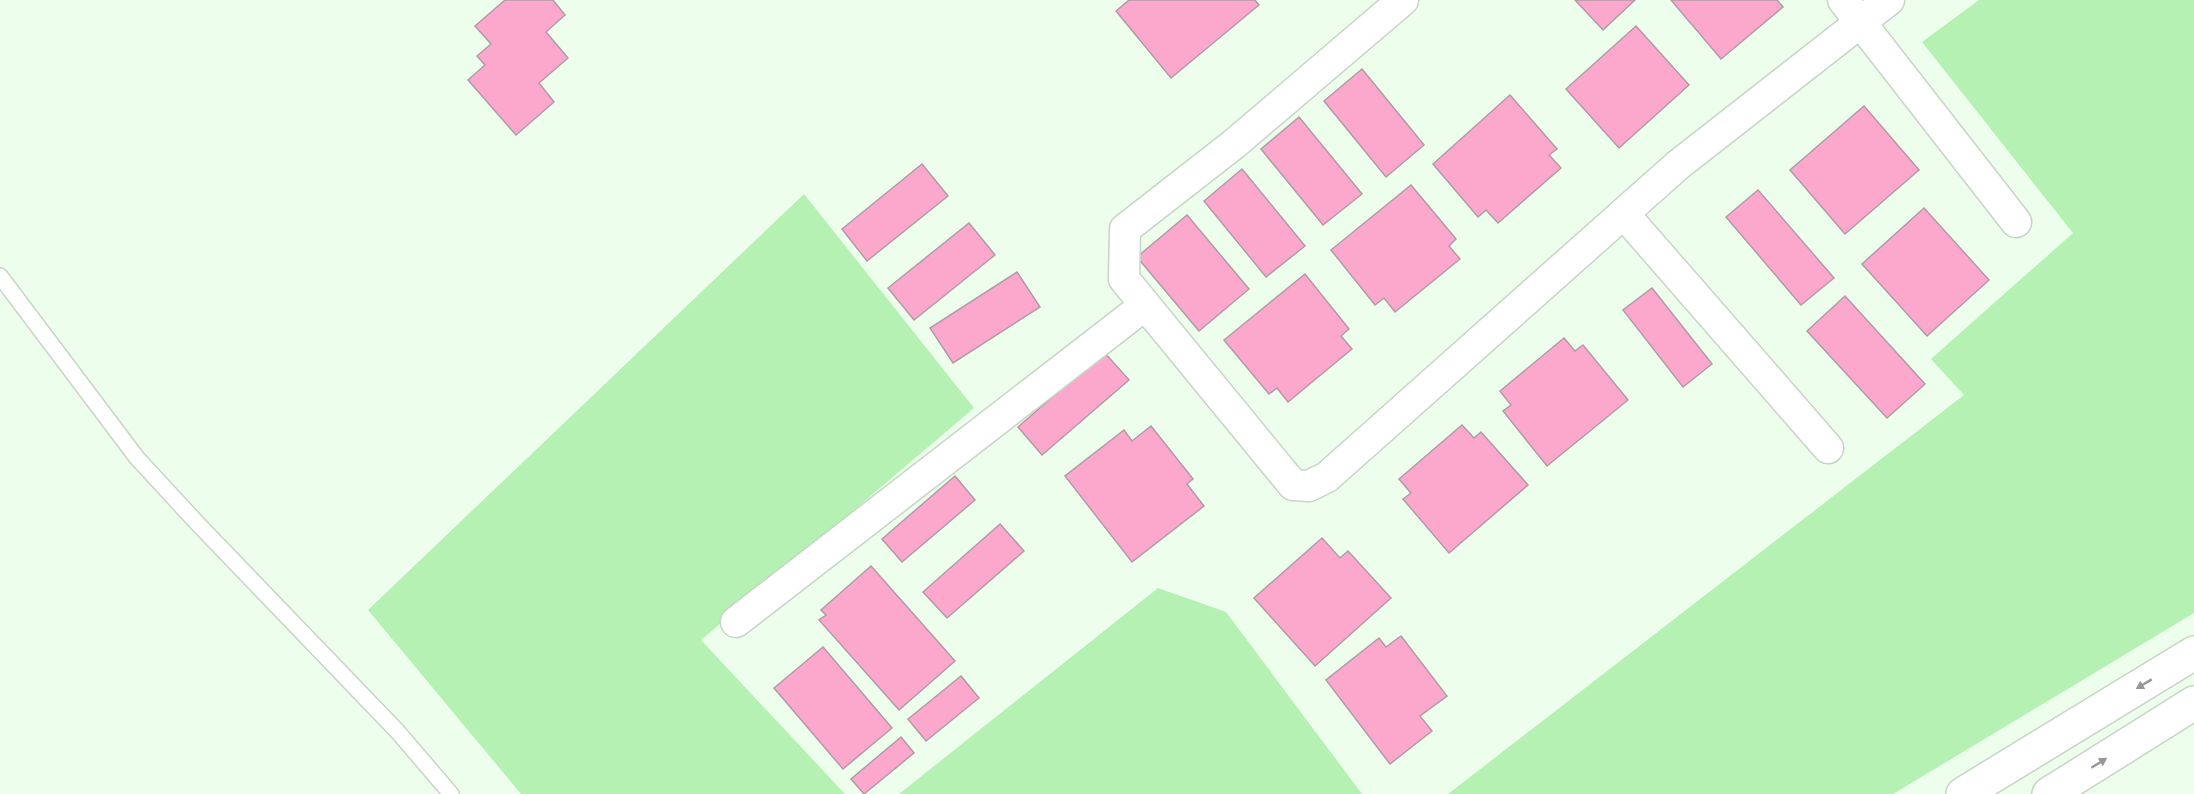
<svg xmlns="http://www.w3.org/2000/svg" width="2194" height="794" font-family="'Alegreya Sans',sans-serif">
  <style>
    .green { fill: #b4f1b2 }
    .building { fill: #fca8cc; stroke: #b19ba4; stroke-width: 1.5 }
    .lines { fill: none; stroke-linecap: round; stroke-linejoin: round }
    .service-casing { stroke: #c6d5c5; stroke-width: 18 }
    .minor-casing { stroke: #c6d5c5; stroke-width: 33 }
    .tertiary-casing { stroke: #c6d5c5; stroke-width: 36 }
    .service { stroke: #fff; stroke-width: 15 }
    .minor { stroke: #fff; stroke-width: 30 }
    .tertiary { stroke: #fff; stroke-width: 33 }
    .oneway { fill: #959895 }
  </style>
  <rect width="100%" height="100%" fill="#eefeed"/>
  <g class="green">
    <polygon points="1979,0 2194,0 2194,613 1893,794 1448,794 1964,395 1931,359 2073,233 1922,42"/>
    <polygon points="804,194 974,408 701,640 845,794 521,794 368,610"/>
    <polygon points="1158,588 1226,612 1362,794 899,794"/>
  </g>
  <g class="building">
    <polygon points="505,0 553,0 565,15 546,32 568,58 539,83 554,102 516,135 468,80 485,65 477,56 491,44 475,26"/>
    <polygon points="1129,0 1255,0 1259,5 1171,78 1116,11"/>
    <polygon points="1575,0 1635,0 1603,30"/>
    <polygon points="1671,0 1777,0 1783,7 1721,59"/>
    <polygon points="1636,26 1689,85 1619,148 1566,89"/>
    <polygon points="1362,69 1424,145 1386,177 1324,101"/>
    <polygon points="1510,95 1557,149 1549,155 1561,168 1498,223 1486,210 1478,217 1433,164"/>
    <polygon points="1864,106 1919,170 1845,234 1790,170"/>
    <polygon points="1299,117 1362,194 1323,225 1261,149"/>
    <polygon points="922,164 948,196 867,261 842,229"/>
    <polygon points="1242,169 1305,246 1266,277 1204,201"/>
    <polygon points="1411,185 1456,239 1449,246 1460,259 1395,312 1384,298 1375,305 1331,250"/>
    <polygon points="1758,190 1834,278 1801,305 1726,217"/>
    <polygon points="1924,208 1989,280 1927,336 1862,264"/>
    <polygon points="1187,215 1249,289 1199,331 1137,257"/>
    <polygon points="969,223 995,255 914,320 888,288"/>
    <polygon points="1017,272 1040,307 953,363 930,328"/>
    <polygon points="1305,274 1349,329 1341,336 1352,349 1288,402 1277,388 1269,394 1224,340"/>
    <polygon points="1652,288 1712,364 1683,387 1623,310"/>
    <polygon points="1845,296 1925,384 1887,418 1807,331"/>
    <polygon points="1564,338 1575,351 1583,345 1628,400 1547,466 1503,411 1511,405 1500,391"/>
    <polygon points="1104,352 1129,380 1042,455 1018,427"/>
    <polygon points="1462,425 1474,438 1481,432 1528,485 1449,553 1403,499 1411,493 1399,479"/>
    <polygon points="1151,426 1193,479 1187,484 1204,506 1132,562 1065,476 1124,430 1132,441"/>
    <polygon points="955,476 975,500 902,562 882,539"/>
    <polygon points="1000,524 1024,551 947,618 923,592"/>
    <polygon points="1322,538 1340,558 1348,551 1391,598 1315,666 1254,598"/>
    <polygon points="871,566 955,661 899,710 819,620 826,615 821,610"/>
    <polygon points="1401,636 1447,696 1420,716 1432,731 1390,764 1326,680 1379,638 1386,647"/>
    <polygon points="823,647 892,728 843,769 774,688"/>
    <polygon points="961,676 979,698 926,741 908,719"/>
    <polygon points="901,737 914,753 864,794 851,779"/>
  </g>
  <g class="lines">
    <defs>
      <polyline id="service" points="0,276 137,458 198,524 398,732 451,794"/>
      <g id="minor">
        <polyline points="1403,0 1234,144 1125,229 1124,279 1293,485 1309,486 1327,477 1678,165 1889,0"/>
        <polyline points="1843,0 2016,222"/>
        <polyline points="1624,214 1828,448"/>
        <polyline points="736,622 1144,306"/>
      </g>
      <g id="tertiary">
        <polyline points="1963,794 2194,653"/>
        <polyline points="2049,794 2194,703"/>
      </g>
    </defs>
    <use href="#service" class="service-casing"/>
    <use href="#minor" class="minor-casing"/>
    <use href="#tertiary" class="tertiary-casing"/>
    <use href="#service" class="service"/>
    <use href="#minor" class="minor"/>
    <use href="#tertiary" class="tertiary"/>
  </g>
  <defs><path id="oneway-solid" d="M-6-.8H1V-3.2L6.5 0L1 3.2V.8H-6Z" transform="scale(1.5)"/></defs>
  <g class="oneway">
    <use href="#oneway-solid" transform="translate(2144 684) rotate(149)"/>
    <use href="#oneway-solid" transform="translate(2099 763) rotate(-32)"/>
  </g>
</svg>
